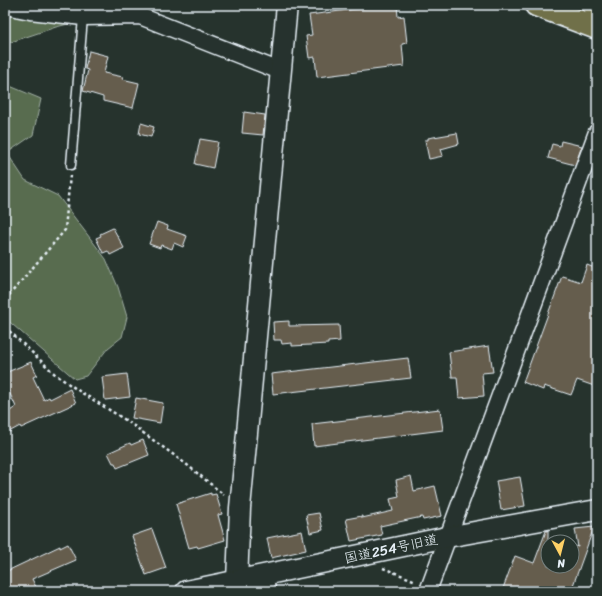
<svg xmlns="http://www.w3.org/2000/svg" width="602" height="596" font-family="Sriracha,'Klee One',sans-serif">
  <style>
    .green { fill: #586c4f; stroke: #a0aea4 }
    .building { fill: #655d4e; stroke: #e8f1f8 }
    .lines { fill: none; stroke-linecap: round; stroke-linejoin: round }
    .service-casing { stroke: #e8f1f8; stroke-width: 11 }
    .minor-casing { stroke: #e8f1f8; stroke-width: 19 }
    .tertiary-casing { stroke: #e8f1f8; stroke-width: 23 }
    .trunk-casing { stroke: #e8f1f8; stroke-width: 25 }
    .path { stroke: #e8f1f8; stroke-width: 2.5; stroke-dasharray: 3 3; stroke-linecap: butt }
    .service { stroke: #26332d; stroke-width: 8 }
    .minor { stroke: #26332d; stroke-width: 16 }
    .tertiary { stroke: #26332d; stroke-width: 20 }
    .trunk { stroke: #70704a; stroke-width: 22 }
    .labels { text-anchor: middle; dominant-baseline: central; stroke-width: 3; stroke-linejoin: round; paint-order: stroke }
    .street-label { font-size: 14px; fill: #e8f1f8; stroke: #26332d }
  </style>
  <rect width="100%" height="100%" fill="#26332d"/>
  <filter id="ink" filterUnits="userSpaceOnUse"><feTurbulence type="fractalNoise" baseFrequency=".025" numOctaves="2"/><feDisplacementMap in="SourceGraphic" scale="8" xChannelSelector="R" yChannelSelector="G"/><feConvolveMatrix kernelMatrix="1 2 1 2 8 2 1 2 1" color-interpolation-filters="sRGB"/></filter>
  <g filter="url(#ink)">
    <g class="green">
      <polygon points="5,5 136,5 128,9 56,27 5,44"/>
      <polygon points="5,84 41,99 33,135 7,153 25,180 58,196 106,259 118,287 127,317 122,337 108,348 86,376 75,379 5,318"/>
    </g>
    <g class="building">
      <polygon points="387,5 397,5 398,17 404,16 407,43 402,44 404,66 317,77 315,57 309,58 306,36 312,35 309,15"/>
      <polygon points="89,51 108,56 104,73 123,77 122,79 139,83 133,108 103,101 103,97 83,91 88,70 85,69"/>
      <polygon points="244,112 265,115 263,135 242,133"/>
      <polygon points="141,123 154,127 151,137 139,134"/>
      <polygon points="457,133 459,144 441,149 443,156 429,159 425,140 428,140 428,138"/>
      <polygon points="200,139 218,142 213,168 195,164"/>
      <polygon points="561,141 582,146 575,165 548,158 552,144 560,146"/>
      <polygon points="157,222 168,226 167,229 187,236 183,247 174,243 172,249 161,245 160,248 149,244"/>
      <polygon points="113,228 124,248 110,255 108,251 103,253 96,238 101,236 100,234"/>
      <polygon points="587,265 597,269 597,387 577,380 571,395 544,386 543,390 523,382 562,276 581,282"/>
      <polygon points="289,321 289,326 339,325 340,341 328,342 328,344 292,346 292,343 282,344 281,340 274,340 273,322"/>
      <polygon points="489,346 493,372 482,373 484,396 459,398 457,377 452,377 449,352"/>
      <polygon points="408,358 411,378 273,394 271,374"/>
      <polygon points="31,362 37,375 33,377 44,400 49,397 50,399 70,389 76,403 21,428 20,426 5,434 5,414 16,407 5,383 5,373"/>
      <polygon points="127,374 130,397 105,400 102,377"/>
      <polygon points="136,398 163,403 160,423 132,418"/>
      <polygon points="440,409 443,430 314,446 312,424"/>
      <polygon points="143,440 149,455 117,468 115,463 113,463 108,453 130,443 131,445"/>
      <polygon points="411,476 414,491 435,486 442,516 423,520 422,517 380,526 382,535 351,541 346,519 362,516 362,518 393,511 390,499 399,497 396,480"/>
      <polygon points="520,477 525,506 501,510 496,481"/>
      <polygon points="211,493 211,495 216,494 222,514 218,515 225,540 198,548 197,546 189,548 176,504"/>
      <polygon points="319,513 323,530 310,533 306,515"/>
      <polygon points="594,527 571,591 502,591 515,556 534,563 546,531 548,530 548,566 572,566 572,545 578,547 575,529"/>
      <polygon points="152,529 166,568 146,575 132,536"/>
      <polygon points="302,531 306,550 271,558 267,538"/>
      <polygon points="68,544 76,560 32,579 36,587 28,591 5,591 5,572 60,546 60,548"/>
    </g>
    <g class="lines">
      <defs>
        <polyline id="service" points="71,165 83,17"/>
        <g id="minor">
          <polyline points="5,6 30,11 83,17 140,16 280,71"/>
          <polyline points="265,575 267,591"/>
          <polyline points="428,591 597,132"/>
        </g>
        <g id="tertiary">
          <polyline points="237,581 240,508 287,5"/>
          <polyline points="186,591 447,537 597,510"/>
        </g>
        <g id="trunk">
          <polyline points="536,5 597,28"/>
          <polyline points="594,5 597,6"/>
        </g>
      </defs>
      <use href="#service" class="service-casing"/>
      <use href="#minor" class="minor-casing"/>
      <use href="#tertiary" class="tertiary-casing"/>
      <use href="#trunk" class="trunk-casing"/>
      <g class="path">
        <polyline points="5,300 65,230 70,175"/>
        <polyline points="5,327 56,375 79,391 127,421 186,464 224,495"/>
        <polyline points="383,568 416,581"/>
      </g>
      <use href="#service" class="service"/>
      <use href="#minor" class="minor"/>
      <use href="#tertiary" class="tertiary"/>
      <use href="#trunk" class="trunk"/>
    </g>
  </g>
  <g class="labels">
    <g class="street-label">
      <text transform="translate(391 549) rotate(-12)">国道254号旧道</text>
    </g>
  </g>
  <rect width="602" height="596" fill="none" stroke="#26332d" stroke-width="20"/>
  <rect x="10" y="10" width="582" height="576" fill="none" stroke="#e8f1f8" stroke-width="1.5" filter="url(#ink)"/>
  <g transform="translate(560 554) rotate(173)"><circle r="19" fill="#26332d" stroke="#747f7e"/>
  <path d="M0-3L7 15L0 10L-7 15Z" fill="#ffd166"/>
  <text y="-6" font-size="11" font-weight="bold" text-anchor="middle" fill="#e8f1f8">N</text>
  </g>
</svg>
